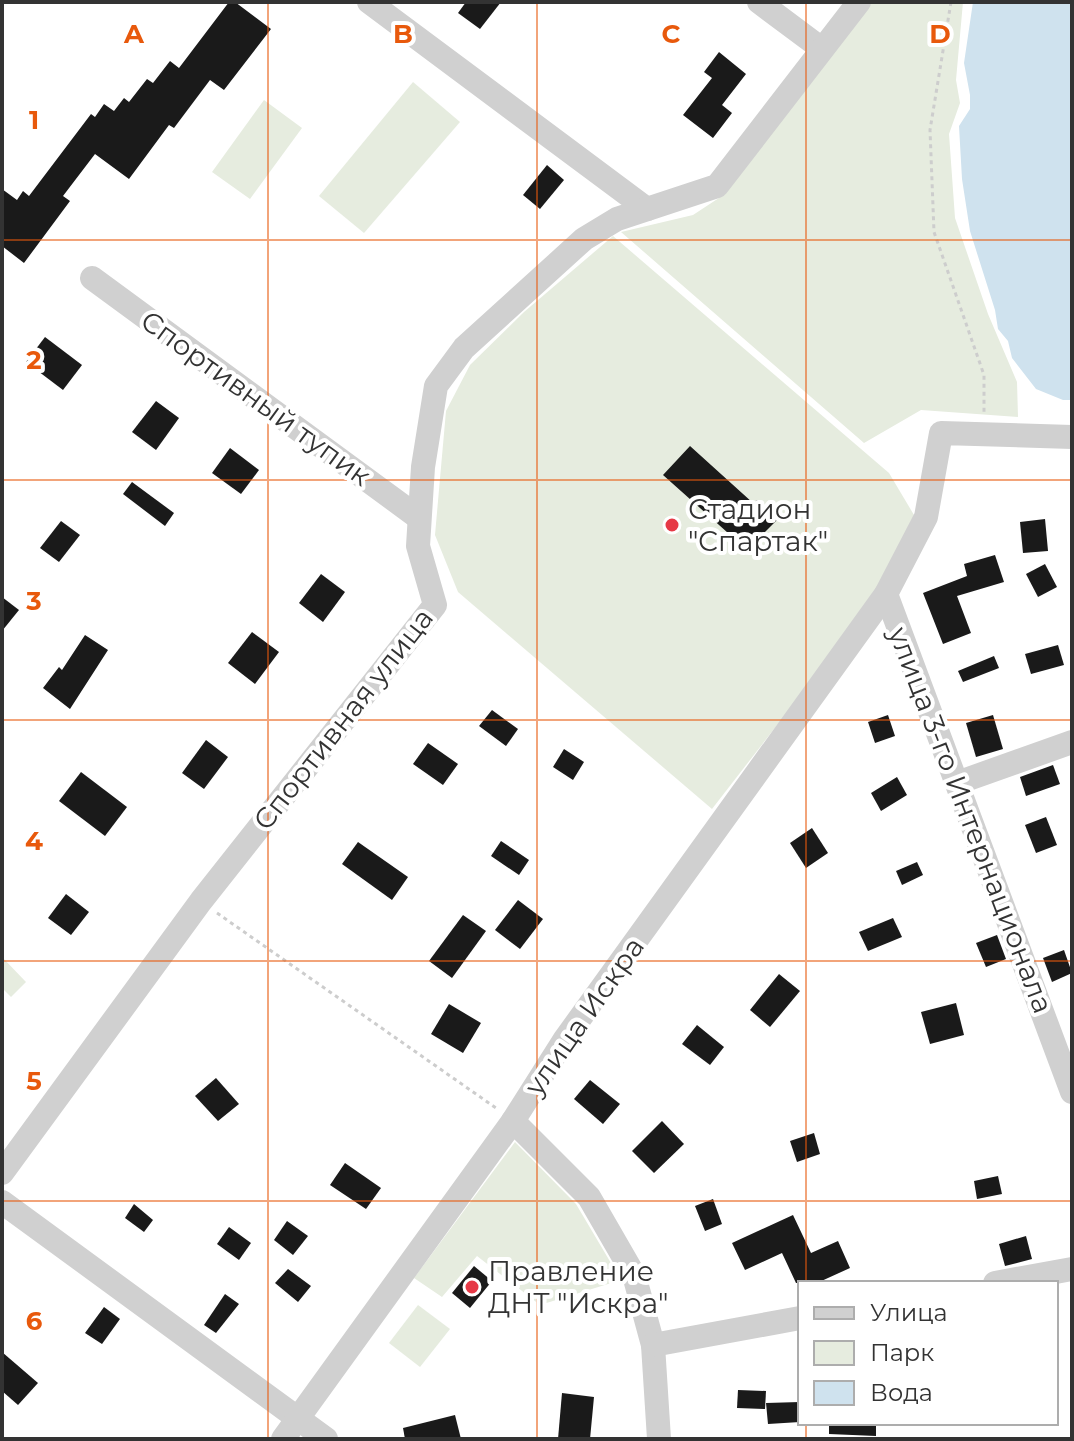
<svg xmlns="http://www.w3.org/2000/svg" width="1074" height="1441" font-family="Montserrat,sans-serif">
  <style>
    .green { fill: #e6ecdf }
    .water { fill: #cfe2ee }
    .building { fill: #1a1a1a }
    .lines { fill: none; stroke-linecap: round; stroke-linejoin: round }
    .path { stroke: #cdcdcd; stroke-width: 3; stroke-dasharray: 4 4; stroke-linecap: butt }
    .minor { stroke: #d0d0d0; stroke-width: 24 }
    .grid { fill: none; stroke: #e8590c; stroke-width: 2; stroke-opacity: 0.55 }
    .poi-dot { fill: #e63946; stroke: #fff; stroke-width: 3 }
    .labels { text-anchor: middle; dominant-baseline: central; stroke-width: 8; stroke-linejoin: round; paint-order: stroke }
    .street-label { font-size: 28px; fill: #333; stroke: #fff }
    .poi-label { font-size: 28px; fill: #333; stroke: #fff; text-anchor: start }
    .grid-label { font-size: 26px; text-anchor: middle; font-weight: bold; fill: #e8590c; stroke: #fff; stroke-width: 8; stroke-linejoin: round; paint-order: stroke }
  </style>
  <rect width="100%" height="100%" fill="#fff"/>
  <g class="green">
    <polygon points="870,2 963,2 956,80 960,103 949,134 955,218 988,314 1017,382 1018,417 921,410 864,443 621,232 693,215 725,194"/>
    <polygon points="413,82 460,122 364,233 319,196"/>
    <polygon points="264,100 302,128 250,199 212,172"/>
    <polygon points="613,236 889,473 914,515 876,590 812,680 712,809 458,592 435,535 446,411 470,365 524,312"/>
    <polygon points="2,957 26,982 11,997 2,988"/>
    <polygon points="515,1142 576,1204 621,1280 540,1305 477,1256 442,1297 414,1278"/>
    <polygon points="418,1305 450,1329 420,1367 389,1343"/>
  </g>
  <polygon class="water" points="973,2 1072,2 1072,400 1063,400 1036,389 1012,358 1008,341 998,329 995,310 970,231 962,179 959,126 970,109 970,95 964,63"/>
  <g class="building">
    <polygon points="229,2 235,2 271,29 224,90 210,80 174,128 169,125 129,179 95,154 63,196 70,201 24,263 2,246 2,189 17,200 23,191 29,196 91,114 95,117 104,104 114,111 124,98 129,102 147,79 153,83 170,61 179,68"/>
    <polygon points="466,2 501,2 480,29 458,13"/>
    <polygon points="719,52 746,74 722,105 732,113 713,138 683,115 712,78 704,72"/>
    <polygon points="547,165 564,180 540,209 523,195"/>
    <polygon points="45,337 82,365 63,390 26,362"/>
    <polygon points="156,401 179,418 156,450 132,432"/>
    <polygon points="690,446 753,503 757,500 778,519 745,552 726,536 728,533 663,475"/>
    <polygon points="230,448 259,470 241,494 212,473"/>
    <polygon points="132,482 174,513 165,526 123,494"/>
    <polygon points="1045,519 1048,551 1023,553 1020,522"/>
    <polygon points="61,521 80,535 59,562 40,548"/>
    <polygon points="995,555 1004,582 957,596 971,633 943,644 923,593 967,576 964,564"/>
    <polygon points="1045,564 1057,587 1038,597 1026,574"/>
    <polygon points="321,574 345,592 323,622 299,603"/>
    <polygon points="2,597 19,610 2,631"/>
    <polygon points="252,632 279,652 255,684 228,663"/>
    <polygon points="85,635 108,650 70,709 43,688 59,667 62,670"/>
    <polygon points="1058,645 1064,665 1031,674 1025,654"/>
    <polygon points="994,656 999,668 963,682 958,671"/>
    <polygon points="492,710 518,729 506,746 479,726"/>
    <polygon points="888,715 895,736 875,743 868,722"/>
    <polygon points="993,715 1003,749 976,757 966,723"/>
    <polygon points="206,740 228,757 204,789 182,773"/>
    <polygon points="428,743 458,764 443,785 413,764"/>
    <polygon points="564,749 584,762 573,780 553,767"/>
    <polygon points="1053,765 1060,784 1026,796 1020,777"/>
    <polygon points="81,772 127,807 105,836 59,801"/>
    <polygon points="897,777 907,795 881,811 871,793"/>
    <polygon points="1046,817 1057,845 1036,853 1025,825"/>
    <polygon points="812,828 828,853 806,868 790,843"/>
    <polygon points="501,841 529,860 519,875 491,856"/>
    <polygon points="358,842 408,877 392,900 342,864"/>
    <polygon points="917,862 923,875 902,885 896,871"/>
    <polygon points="66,894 89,912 71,935 48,918"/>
    <polygon points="518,900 543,919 520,949 495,930"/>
    <polygon points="463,915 486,931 452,978 429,961"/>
    <polygon points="893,918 902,937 868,951 859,932"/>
    <polygon points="997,935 1006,959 986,967 976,943"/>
    <polygon points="1064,950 1072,973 1052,982 1043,958"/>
    <polygon points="779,974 800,991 770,1027 750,1010"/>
    <polygon points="956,1003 964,1035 930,1044 921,1012"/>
    <polygon points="449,1004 481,1023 463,1053 431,1034"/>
    <polygon points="697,1025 724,1047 710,1065 682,1044"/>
    <polygon points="216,1078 239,1104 218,1121 195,1096"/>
    <polygon points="590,1080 620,1104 603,1124 574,1099"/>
    <polygon points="662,1121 684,1144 654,1173 632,1151"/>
    <polygon points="814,1133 820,1154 797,1162 790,1141"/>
    <polygon points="345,1163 381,1188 366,1209 330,1185"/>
    <polygon points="998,1176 1002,1194 977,1199 974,1181"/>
    <polygon points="713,1199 722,1224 705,1231 695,1206"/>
    <polygon points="134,1204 153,1220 144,1232 125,1218"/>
    <polygon points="793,1215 811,1253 838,1241 850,1268 817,1283 796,1283 782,1253 745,1270 732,1243"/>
    <polygon points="287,1221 308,1236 293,1255 274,1240"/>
    <polygon points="229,1227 251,1243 239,1260 217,1244"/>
    <polygon points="1026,1236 1032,1259 1005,1266 999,1244"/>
    <polygon points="474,1266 492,1281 470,1308 452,1293"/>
    <polygon points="288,1269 311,1286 298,1302 275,1283"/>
    <polygon points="225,1294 239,1304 216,1333 204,1325"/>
    <polygon points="104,1307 120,1319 102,1344 85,1333"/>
    <polygon points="2,1352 38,1383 18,1405 2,1391"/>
    <polygon points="738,1390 766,1391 765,1409 737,1408"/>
    <polygon points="562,1393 594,1397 590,1439 558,1439"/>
    <polygon points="800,1402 800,1422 768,1424 766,1403"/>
    <polygon points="455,1415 461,1439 405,1439 403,1428"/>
    <polygon points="829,1423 876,1423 876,1436 829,1434"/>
  </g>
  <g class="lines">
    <g class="path">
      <polyline points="951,2 930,130 934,232 984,375 984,414"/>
      <polyline points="217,913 496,1108"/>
    </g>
    <g class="minor">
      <polyline points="369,2 647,209"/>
      <polyline points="759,2 822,49"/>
      <polyline points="92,278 419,518"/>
      <polyline points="886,594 1072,1092"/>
      <polyline points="957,783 1072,742"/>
      <polyline points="513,1121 589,1197 634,1275 653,1345 659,1439"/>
      <polyline points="2,1173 201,901 435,605 418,546 423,467 436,386 464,348 584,239 617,219 717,186 859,2"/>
      <polyline points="2,1202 326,1439"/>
      <polyline points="995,1283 1072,1269"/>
      <polyline points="653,1345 800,1318"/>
      <polyline points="283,1439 513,1121 565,1039 886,594 926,517 941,433 1072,437"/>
    </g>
  </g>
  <path class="grid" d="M268 2V1439M537 2V1439M806 2V1283M2 240H1072M2 480H1072M2 720H1072M2 961H1072M2 1201H1072M806 1423V1439"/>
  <g class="poi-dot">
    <circle cx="672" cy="525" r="8"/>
    <circle cx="472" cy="1287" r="8"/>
  </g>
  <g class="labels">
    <g class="street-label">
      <text transform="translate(256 398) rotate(36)">Спортивный тупик</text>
      <text transform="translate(343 719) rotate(-52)">Спортивная улица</text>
      <text transform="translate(971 820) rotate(69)">улица 3-го Интернационала</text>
      <text transform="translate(584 1016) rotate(-55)">улица Искра</text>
    </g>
    <g class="poi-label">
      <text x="688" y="509">Стадион<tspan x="688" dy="32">"Спартак"</tspan></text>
      <text x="488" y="1271">Правление<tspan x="488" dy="32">ДНТ "Искра"</tspan></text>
    </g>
  </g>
  <g class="grid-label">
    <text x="134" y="43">A</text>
    <text x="403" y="43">B</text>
    <text x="671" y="43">C</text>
    <text x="940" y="43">D</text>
    <text x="34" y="129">1</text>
    <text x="34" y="369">2</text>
    <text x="34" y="610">3</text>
    <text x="34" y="850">4</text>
    <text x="34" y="1090">5</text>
    <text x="34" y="1330">6</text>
  </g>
  <rect width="1074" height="1441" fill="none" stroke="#333333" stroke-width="8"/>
  <rect x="798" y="1281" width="260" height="144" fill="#ffffff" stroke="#adadad" stroke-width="2"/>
  <rect x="814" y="1307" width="40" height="12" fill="#d0d0d0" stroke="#adadad" stroke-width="2"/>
  <text x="870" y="1321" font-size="24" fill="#333333">Улица</text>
  <rect x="814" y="1341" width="40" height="24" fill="#e6ecdf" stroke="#adadad" stroke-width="2"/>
  <text x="870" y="1361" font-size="24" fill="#333333">Парк</text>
  <rect x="814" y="1381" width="40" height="24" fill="#cfe2ee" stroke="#adadad" stroke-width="2"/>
  <text x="870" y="1401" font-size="24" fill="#333333">Вода</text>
</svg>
